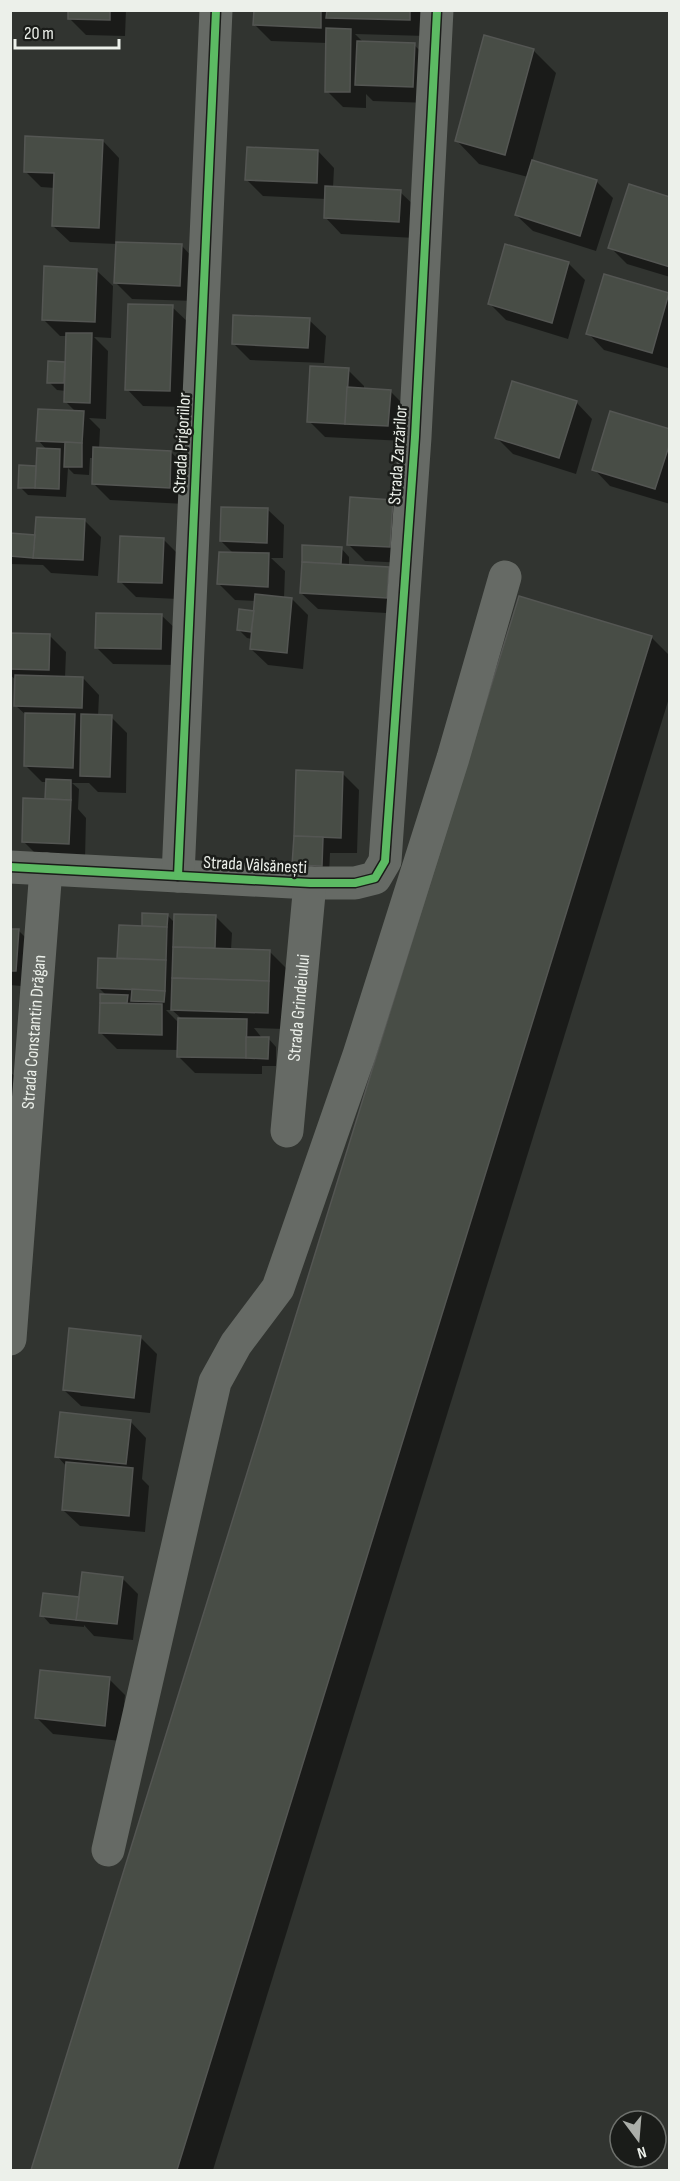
<svg xmlns="http://www.w3.org/2000/svg" width="680" height="2181" font-family="'Sofia Sans Condensed',sans-serif">
  <style>
    .shadow { fill: #0007; fill-rule: evenodd }
    .building { fill: #484d46; stroke: #545653; stroke-width: 1.5 }
    .lines { fill: none; stroke-linecap: round; stroke-linejoin: round }
    .minor { stroke: #666a65; stroke-width: 33 }
    .cycleway-casing { stroke: #1a1c19; stroke-width: 11 }
    .cycleway { stroke: #5cba63; stroke-width: 8 }
    .labels { text-anchor: middle; dominant-baseline: central; stroke-width: 5; stroke-linejoin: round; paint-order: stroke }
    .street-label { font-size: 18px; fill: #ecf0ea; stroke: #1a1c19 }
  </style>
  <rect width="100%" height="100%" fill="#313430"/>
  <g class="shadow">
    <polygon points="70,10 126,10 125,36 86,35 69,18"/>
    <polygon points="255,10 426,10 426,36 355,34 363,42 414,45 431,61 429,103 373,101 366,94 366,108 343,107 327,91 327,43 271,41 255,25"/>
    <polygon points="533,50 556,73 532,161 597,182 613,198 596,251 533,231 516,215 528,177 479,164 457,141"/>
    <polygon points="103,141 119,158 115,243 181,245 197,262 196,301 132,299 115,282 117,244 70,242 53,226 55,188 41,187 25,171"/>
    <polygon points="318,151 334,168 333,188 400,192 417,208 415,238 341,234 325,217 326,199 263,196 246,179"/>
    <polygon points="670,199 670,277 627,264 610,247"/>
    <polygon points="506,246 569,264 585,280 568,339 506,320 490,304"/>
    <polygon points="96,270 113,286 111,338 94,337 108,351 106,419 89,418 100,429 99,449 171,452 187,469 185,504 110,500 93,483 94,458 90,458 89,475 74,474 68,468 66,497 28,495 20,487 20,467 37,468 47,450 38,440 76,412 65,401 66,391 57,390 49,382 49,363 66,364 67,336 60,336 44,320"/>
    <polygon points="668,294 670,362 668,368 604,350 588,333"/>
    <polygon points="172,307 189,323 186,407 143,406 127,389"/>
    <polygon points="309,320 326,336 324,363 250,360 234,344"/>
    <polygon points="348,370 364,386 364,390 390,391 407,408 404,441 325,437 309,421"/>
    <polygon points="576,402 592,419 576,474 513,454 497,438"/>
    <polygon points="670,431 670,504 610,486 594,469"/>
    <polygon points="392,501 409,518 406,563 365,561 348,544"/>
    <polygon points="267,509 284,525 283,558 271,558 285,571 284,598 292,599 308,615 303,669 268,665 251,649 252,639 247,638 239,630 255,612 256,601 235,600 219,584 234,554 221,541"/>
    <polygon points="84,520 101,537 98,576 51,573 43,565 10,564 10,535 34,536"/>
    <polygon points="163,539 179,555 178,599 136,597 120,581"/>
    <polygon points="304,547 341,548 349,557 349,566 389,568 405,585 403,614 318,609 301,593"/>
    <polygon points="520,597 651,637 670,656 670,695 213,2170 33,2170"/>
    <polygon points="161,615 178,631 177,665 113,664 97,648"/>
    <polygon points="10,635 50,636 66,652 65,678 83,678 99,695 98,717 111,717 127,733 126,793 98,792 89,783 72,783 79,789 78,809 86,818 85,859 40,858 24,842 49,801 47,782 42,782 25,765 27,716 15,705 16,680 10,675"/>
    <polygon points="343,774 359,790 357,853 330,853 329,874 302,873 294,864"/>
    <path d="M167 915 175 923 215 916 232 933 231 950 269 951 286 968 284 1029 254 1028 262 1038H268L276 1047V1066H262V1074L195 1073 179 1057V1050L117 1049 100 1032 101 995H106L98 987 119 960 120 927 146 928ZM102 1001H112L115 1005 102 1004ZM166 1010H172L182 1019 179 1023Z"/>
    <polygon points="10,930 19,931 35,947 32,987 10,985"/>
    <polygon points="10,1072 20,1081 17,1110 10,1110"/>
    <polygon points="141,1338 157,1354 150,1413 81,1406 64,1390"/>
    <polygon points="130,1421 146,1438 142,1479 149,1486 145,1532 80,1526 63,1510 67,1467 57,1456"/>
    <polygon points="122,1578 138,1594 133,1640 94,1636 84,1625 84,1627 50,1624 42,1615"/>
    <polygon points="109,1679 125,1695 121,1741 53,1734 37,1718"/>
  </g>
  <g class="building">
    <polygon points="68,10 110,10 110,20 68,19"/>
    <polygon points="254,10 321,10 321,28 253,25"/>
    <polygon points="327,10 410,10 410,20 326,18"/>
    <polygon points="326,28 351,29 350,92 325,92"/>
    <polygon points="484,35 534,49 505,155 455,141"/>
    <polygon points="357,41 415,43 413,87 355,85"/>
    <polygon points="25,136 103,140 99,228 52,226 54,173 24,172"/>
    <polygon points="247,147 318,150 317,183 245,180"/>
    <polygon points="532,160 597,180 580,236 515,215"/>
    <polygon points="629,184 670,197 670,267 608,248"/>
    <polygon points="325,186 401,190 399,222 324,218"/>
    <polygon points="116,242 182,244 180,286 114,283"/>
    <polygon points="505,244 569,262 552,323 488,304"/>
    <polygon points="44,266 97,269 95,322 42,320"/>
    <polygon points="604,274 669,293 652,353 586,334"/>
    <polygon points="128,304 173,305 170,391 125,390"/>
    <polygon points="233,315 310,318 308,348 232,344"/>
    <polygon points="66,333 92,333 90,403 64,402"/>
    <polygon points="48,361 65,362 64,383 47,383"/>
    <polygon points="310,366 349,368 345,424 307,422"/>
    <polygon points="512,381 577,401 559,458 495,438"/>
    <polygon points="347,387 391,390 388,426 345,424"/>
    <polygon points="38,409 84,411 82,443 36,441"/>
    <polygon points="610,411 670,429 670,443 655,489 592,470"/>
    <polygon points="65,442 82,443 82,467 64,467"/>
    <polygon points="93,447 171,451 170,488 92,484"/>
    <polygon points="37,448 60,449 59,489 35,488"/>
    <polygon points="19,465 36,466 35,488 18,488"/>
    <polygon points="350,497 393,500 390,547 347,545"/>
    <polygon points="221,507 268,508 267,543 220,541"/>
    <polygon points="36,517 85,519 83,560 33,558"/>
    <polygon points="10,533 35,535 33,558 10,556"/>
    <polygon points="120,536 164,538 162,583 118,582"/>
    <polygon points="302,545 342,547 341,564 302,562"/>
    <polygon points="219,552 269,553 268,587 217,584"/>
    <polygon points="302,562 389,567 387,598 300,593"/>
    <polygon points="255,594 292,598 287,653 250,649"/>
    <polygon points="519,596 652,636 177,2170 31,2170"/>
    <polygon points="239,609 254,611 251,632 237,630"/>
    <polygon points="96,613 162,614 161,649 95,648"/>
    <polygon points="10,633 50,634 49,670 10,669"/>
    <polygon points="15,675 83,677 82,708 14,706"/>
    <polygon points="25,713 75,714 73,768 24,766"/>
    <polygon points="81,714 112,715 110,777 80,776"/>
    <polygon points="296,770 343,772 341,838 294,836"/>
    <polygon points="46,779 71,780 71,800 45,799"/>
    <polygon points="23,798 71,800 69,844 22,842"/>
    <polygon points="294,836 323,837 322,866 292,865"/>
    <polygon points="142,913 168,914 167,927 142,926"/>
    <polygon points="174,914 216,915 215,948 173,947"/>
    <polygon points="119,925 167,927 166,960 117,958"/>
    <polygon points="10,929 19,929 16,971 10,971"/>
    <polygon points="173,947 270,950 269,981 172,978"/>
    <polygon points="98,958 166,960 165,991 97,988"/>
    <polygon points="172,978 269,981 268,1013 171,1010"/>
    <polygon points="132,989 165,991 164,1002 131,1001"/>
    <polygon points="100,994 128,995 127,1003 100,1003"/>
    <polygon points="100,1003 162,1004 162,1035 99,1033"/>
    <polygon points="178,1018 247,1019 246,1058 177,1057"/>
    <polygon points="246,1037 269,1037 268,1059 246,1058"/>
    <polygon points="69,1328 141,1336 134,1398 63,1390"/>
    <polygon points="60,1412 131,1420 126,1464 55,1457"/>
    <polygon points="66,1462 133,1468 129,1516 62,1510"/>
    <polygon points="82,1572 123,1577 117,1624 76,1620"/>
    <polygon points="43,1593 79,1597 76,1620 40,1616"/>
    <polygon points="40,1670 110,1677 105,1726 35,1718"/>
  </g>
  <g class="lines">
    <g class="minor">
      <polyline points="10,867 310,883 355,883 375,878 385,861 415,437 437,10"/>
      <polyline points="178,876 216,10"/>
      <path id="s1" d="M287 1131 310 883"/>
      <path id="s2" d="M10 1339 46 869"/>
      <polyline points="108,1850 215,1382 236,1344 278,1288 359,1055 453,758 505,577"/>
    </g>
    <defs>
      <g id="cycleway">
        <polyline points="10,867 310,883 355,883 375,878 385,861 415,437 437,10"/>
        <polyline points="178,876 216,10"/>
      </g>
    </defs>
    <use href="#cycleway" class="cycleway-casing"/>
    <use href="#cycleway" class="cycleway"/>
  </g>
  <g class="labels">
    <g class="street-label">
      <text transform="translate(182 443) rotate(-87)">Strada Prigoriilor</text>
      <text transform="translate(398 455) rotate(-86)">Strada Zarzărilor</text>
      <text transform="translate(255 865) rotate(3)">Strada Vâlsănești</text>
      <text stroke="none"><textPath href="#s1" startOffset="124">Strada Grindeiului</textPath></text>
      <text stroke="none"><textPath href="#s2" startOffset="308">Strada Constantin Drăgan</textPath></text>
    </g>
  </g>
  <rect width="680" height="2181" fill="none" stroke="#ecf0ea" stroke-width="24"/>
  <g transform="translate(638 2139) rotate(164)"><circle r="28" fill="#1a1c19" stroke="#6e716d" stroke-width="1.5"/>
  <path d="M0-4.5L10 22L0 15L-10 22Z" fill="#abaea9"/>
  <text y="-9" font-size="16" font-weight="bold" text-anchor="middle" fill="#ecf0ea">N</text>
  </g>
  <path d="M15 39v9h104v-9" fill="none" stroke="#ecf0ea" stroke-width="3"/>
  <text x="24" y="39" font-size="18" fill="#ecf0ea" stroke="#1a1c19" stroke-width="4.5" paint-order="stroke">20 m</text>
</svg>
